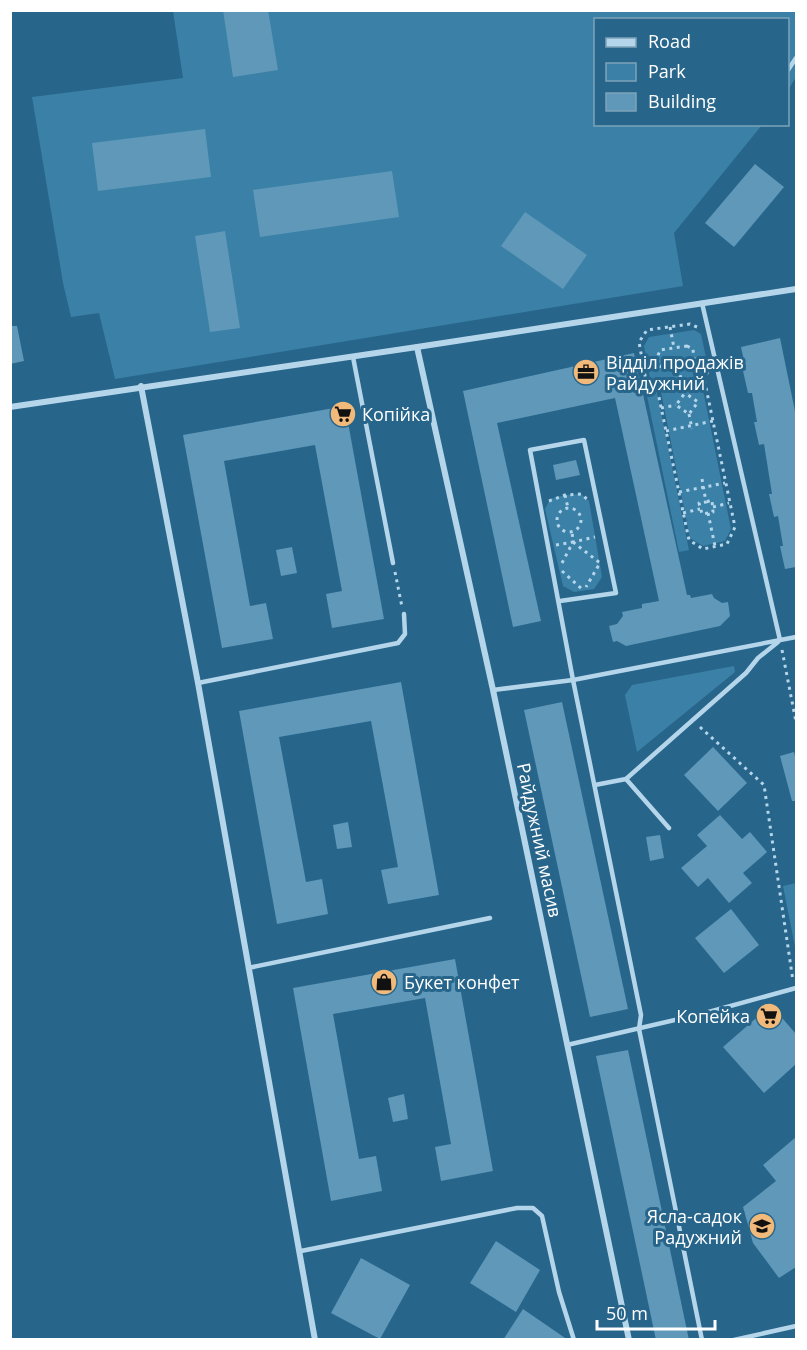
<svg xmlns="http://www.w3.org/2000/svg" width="807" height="1350" font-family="'Open Sans',sans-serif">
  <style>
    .green { fill: #3b80a7 }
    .building { fill: #5f98b9 }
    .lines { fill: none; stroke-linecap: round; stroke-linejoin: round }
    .path { stroke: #b5d6ea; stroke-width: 3; stroke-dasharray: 3 4.5; stroke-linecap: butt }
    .lane { stroke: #b5d6ea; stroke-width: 4.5 }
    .street { stroke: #b5d6ea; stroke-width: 6 }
    .labels { text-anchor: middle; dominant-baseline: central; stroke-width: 6; stroke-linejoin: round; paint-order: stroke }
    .poi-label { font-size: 18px; fill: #fff; stroke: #27658b; text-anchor: start }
    .street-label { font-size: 18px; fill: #fff; stroke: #27658b }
  </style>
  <rect width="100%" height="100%" fill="#27658b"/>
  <g class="green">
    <polygon points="173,11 796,11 796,77 788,90 788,20 596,20 596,124 762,125 674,233 683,286 115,379 99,313 71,317 63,283 32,97 183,78"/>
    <polygon points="694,330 701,334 708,367 700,377 661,384 650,378 644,346 649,337"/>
    <polygon points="701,380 731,529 725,541 703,546 690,538 660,387"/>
    <polygon points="657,393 689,550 679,552 647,396"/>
    <polygon points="581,494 589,501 602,577 594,589 574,592 563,586 545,509 550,499 565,495"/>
    <polygon points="734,666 735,672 637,752 625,695 632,685"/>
    <polygon points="796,883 796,952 783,886"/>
  </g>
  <g class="building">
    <polygon points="223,10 268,10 278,70 233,77"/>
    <polygon points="205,129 211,177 98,191 92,143"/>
    <polygon points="755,164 784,187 734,247 705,223"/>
    <polygon points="392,171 399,217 260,237 253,190"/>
    <polygon points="525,212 587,255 563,289 501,246"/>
    <polygon points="225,231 240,328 210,332 195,236"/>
    <polygon points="10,326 17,326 24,361 10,364"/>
    <polygon points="780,338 796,416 796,567 785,569 780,546 783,546 778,516 774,517 769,494 772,494 764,444 759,445 754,422 757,422 752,393 748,393 743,371 746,370 741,347"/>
    <polygon points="634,353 687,595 690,595 691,598 712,594 714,598 722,603 728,602 730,616 720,626 626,646 617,641 613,642 609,626 617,624 623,616 622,612 642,608 642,604 659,601 615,398 497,423 541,621 513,627 463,391"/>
    <polygon points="345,406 384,619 332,628 326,594 342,591 315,445 224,461 250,606 266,603 273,639 222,648 183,435"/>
    <polygon points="576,460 580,475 556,480 553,465"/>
    <polygon points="292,547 297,573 281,576 276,550"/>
    <polygon points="401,682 439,895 388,904 381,870 398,867 371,721 279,737 306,882 322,879 328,914 277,924 239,711"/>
    <polygon points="562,702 628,1009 590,1017 524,710"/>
    <polygon points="713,747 747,783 718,811 684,775"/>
    <polygon points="794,752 796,761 796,801 792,801 780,756"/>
    <polygon points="720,815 742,839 750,832 767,852 743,873 752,883 729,903 708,878 698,887 681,868 707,846 697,835"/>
    <polygon points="348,822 352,847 337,849 333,825"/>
    <polygon points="660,835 664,858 650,861 646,837"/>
    <polygon points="731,909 759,945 724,973 695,938"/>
    <polygon points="455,959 493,1171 441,1181 435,1147 451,1144 425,998 333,1014 359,1159 376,1156 382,1191 331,1201 293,988"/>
    <polygon points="771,1005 796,1034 796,1064 764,1093 723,1047"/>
    <polygon points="628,1050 689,1340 656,1340 596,1056"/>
    <polygon points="404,1094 408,1119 393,1122 388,1098"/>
    <polygon points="796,1137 796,1267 779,1278 753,1243 743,1207 776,1181 763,1165"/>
    <polygon points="496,1241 540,1270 516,1312 470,1283"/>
    <polygon points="361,1258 410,1285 380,1339 331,1313"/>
    <polygon points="523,1309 568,1340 503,1340"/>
  </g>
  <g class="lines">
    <g class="path">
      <polyline points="670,327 674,348"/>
      <polyline points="697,327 690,324 647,330 639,342 646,381 657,388 689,540 703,549 727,544 735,527 704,378"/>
      <polygon points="687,346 693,349 694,359 691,365 668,369 659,366 657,358 660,350"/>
      <polyline points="643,363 658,361"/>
      <polyline points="678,368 685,393 698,402 689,414 676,405 685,393"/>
      <polyline points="657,388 704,378 708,372"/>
      <polyline points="661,408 676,405"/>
      <polyline points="689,414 692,429"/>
      <polyline points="666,431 713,421"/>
      <polyline points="702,479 706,502 699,503 702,514 713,512 712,500 706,502"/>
      <polyline points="679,492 725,483"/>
      <polyline points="565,495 568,508"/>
      <polyline points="549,501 565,495 581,494 587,499"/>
      <polyline points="713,507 729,503"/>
      <circle cx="569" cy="520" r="12"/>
      <polyline points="683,513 700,509"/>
      <polyline points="708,513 715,546"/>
      <polyline points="573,542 600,563 586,587"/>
      <polyline points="556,545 573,542 572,531"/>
      <polyline points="562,563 573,542 595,537"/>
      <polyline points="562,571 582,589"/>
      <polyline points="395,572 402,607"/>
      <polyline points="782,650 796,722"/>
      <polyline points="700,727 764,785 793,981"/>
    </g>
    <g class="lane">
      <polyline points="788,70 796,58"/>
      <polyline points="702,303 780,640"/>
      <polyline points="353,357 393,563"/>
      <polyline points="560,601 616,593 584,440 530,450 573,680 641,1015 639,1029 702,1340"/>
      <polyline points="198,683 398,643 405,634 404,614"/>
      <polyline points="493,690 573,680 796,637"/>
      <polyline points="595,785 626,779"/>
      <polyline points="669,828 626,779 746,673 758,658 778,642"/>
      <polyline points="248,968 490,918"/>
      <polyline points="567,1045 705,1013 796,988"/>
      <polyline points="301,1251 517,1208 533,1208 542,1216 559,1292 574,1340"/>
      <polyline points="734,1340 796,1326"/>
    </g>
    <g class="street">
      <polyline points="417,347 493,690 629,1340"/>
      <polyline points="141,386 198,683 315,1340"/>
      <polyline points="10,407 417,347 796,289"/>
    </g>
  </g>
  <defs>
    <symbol id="office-disc" viewBox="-11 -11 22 22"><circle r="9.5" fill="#f2ba7a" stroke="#27658b"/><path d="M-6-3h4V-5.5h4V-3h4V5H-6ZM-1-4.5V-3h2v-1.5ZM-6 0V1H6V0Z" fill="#111"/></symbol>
    <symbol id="supermarket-disc" viewBox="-11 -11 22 22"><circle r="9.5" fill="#f2ba7a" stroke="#27658b"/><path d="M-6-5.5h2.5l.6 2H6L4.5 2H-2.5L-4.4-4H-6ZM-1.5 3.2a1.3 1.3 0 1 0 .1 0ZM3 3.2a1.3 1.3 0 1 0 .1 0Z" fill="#111"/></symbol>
    <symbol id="shop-disc" viewBox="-11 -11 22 22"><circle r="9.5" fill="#f2ba7a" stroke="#27658b"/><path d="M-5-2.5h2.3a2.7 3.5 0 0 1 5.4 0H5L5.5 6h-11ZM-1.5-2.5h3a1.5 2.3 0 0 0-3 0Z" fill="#111"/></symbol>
    <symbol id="school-disc" viewBox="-11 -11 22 22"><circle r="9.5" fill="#f2ba7a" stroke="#27658b"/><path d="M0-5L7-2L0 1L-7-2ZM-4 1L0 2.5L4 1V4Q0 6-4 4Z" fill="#111"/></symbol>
  </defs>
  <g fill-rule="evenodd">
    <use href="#office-disc" x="571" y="357" width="30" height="30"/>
    <use href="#supermarket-disc" x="328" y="399" width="30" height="30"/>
    <use href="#shop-disc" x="369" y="967" width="30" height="30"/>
    <use href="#supermarket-disc" x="754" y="1001" width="30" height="30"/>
    <use href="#school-disc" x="747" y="1211" width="30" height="30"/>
  </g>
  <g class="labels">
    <g class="poi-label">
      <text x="606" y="362">Відділ продажів<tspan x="606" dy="21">Райдужний</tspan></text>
      <text x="362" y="414">Копійка</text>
      <text x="404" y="982">Букет конфет</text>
      <text x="750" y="1016" text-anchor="end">Копейка</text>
      <text x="742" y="1216" text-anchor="end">Ясла-садок<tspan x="742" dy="21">Радужний</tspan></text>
    </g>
    <g class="street-label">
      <text transform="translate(540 840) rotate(78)">Райдужний масив</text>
    </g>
  </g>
  <rect width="807" height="1350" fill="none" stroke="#ffffff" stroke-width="24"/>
  <rect x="594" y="18" width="195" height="108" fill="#27658b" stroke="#7da3b9" stroke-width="1.5"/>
  <rect x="606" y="38" width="30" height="9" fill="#b5d6ea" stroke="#7da3b9" stroke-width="1.5"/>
  <text x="648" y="48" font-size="18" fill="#ffffff">Road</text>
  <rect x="606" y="63" width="30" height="18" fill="#3b80a7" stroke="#7da3b9" stroke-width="1.5"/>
  <text x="648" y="78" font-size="18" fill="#ffffff">Park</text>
  <rect x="606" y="93" width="30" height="18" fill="#5f98b9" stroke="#7da3b9" stroke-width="1.5"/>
  <text x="648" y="108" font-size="18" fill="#ffffff">Building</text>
  <path d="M597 1320v9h118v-9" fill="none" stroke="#ffffff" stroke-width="3"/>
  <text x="606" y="1320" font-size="18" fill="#ffffff" stroke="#27658b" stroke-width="4.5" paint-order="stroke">50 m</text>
</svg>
